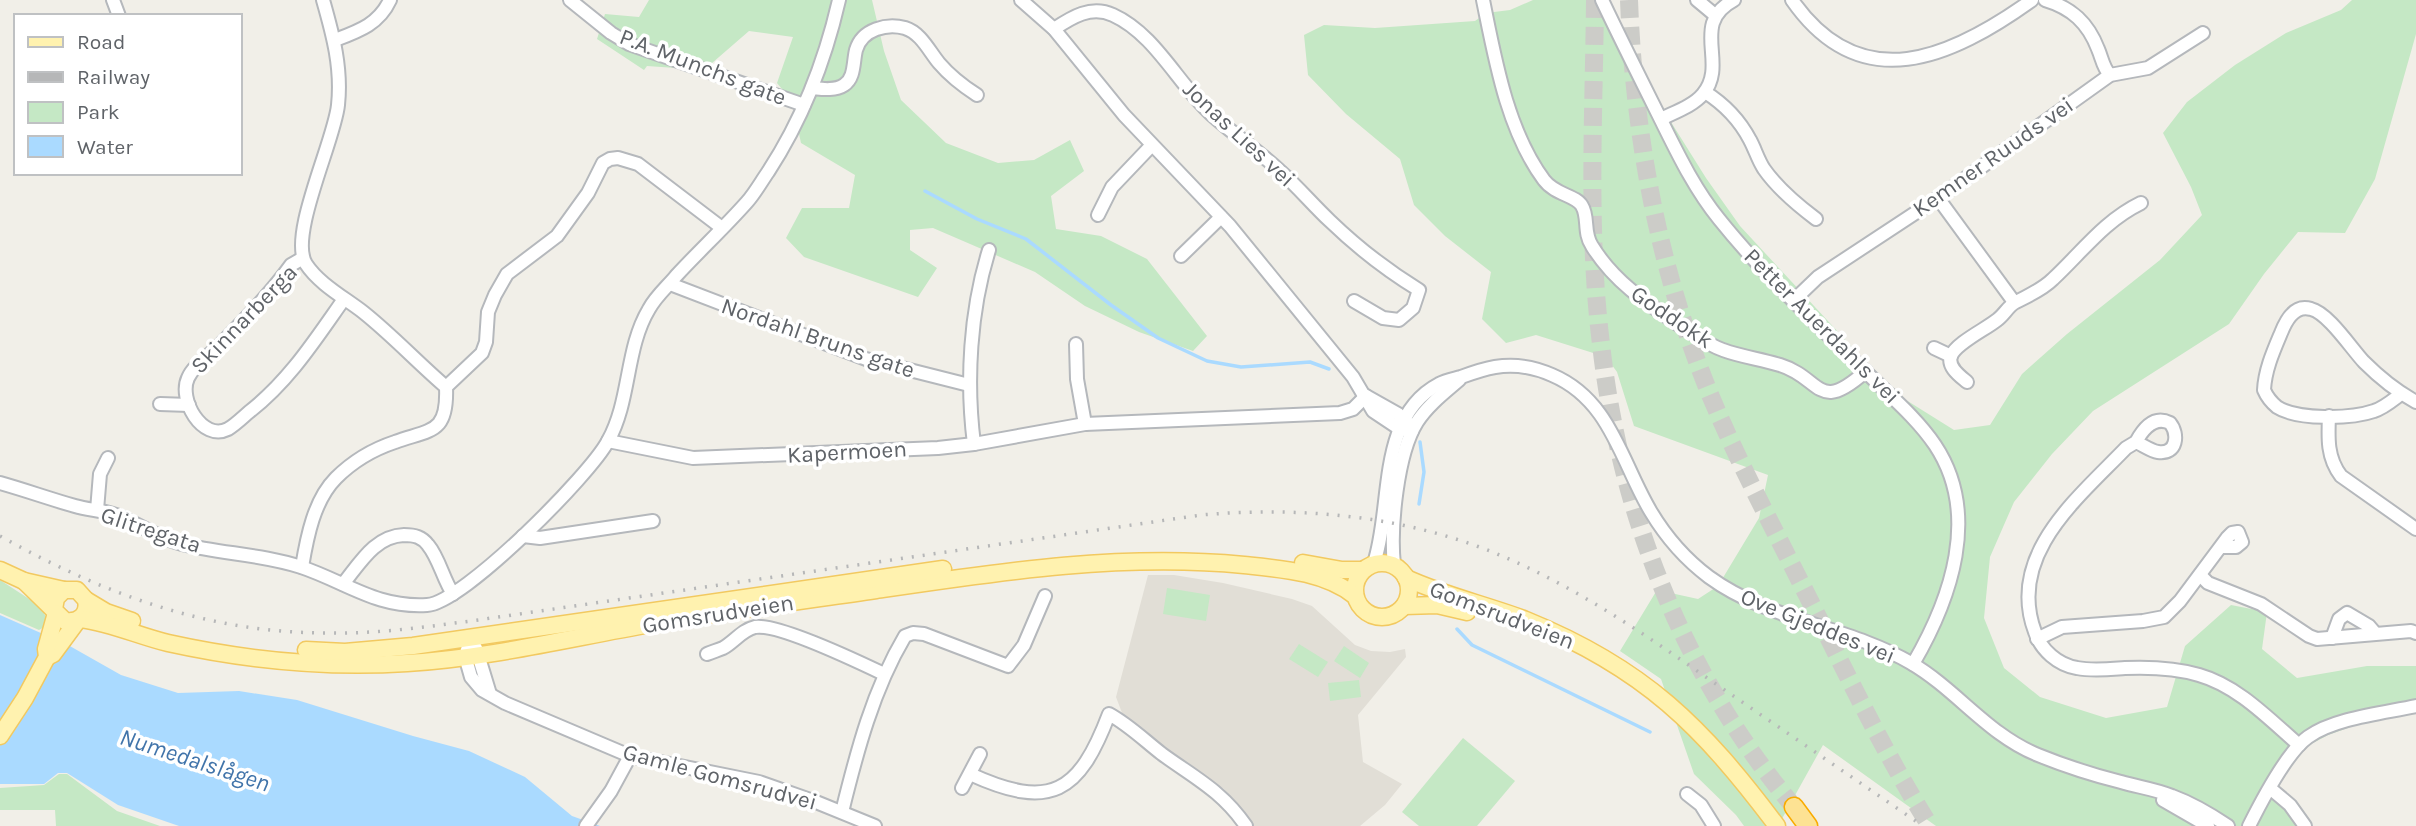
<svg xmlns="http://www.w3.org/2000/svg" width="2416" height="826" font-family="Karla,sans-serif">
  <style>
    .education { fill: #e1ded6 }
    .green { fill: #c5e8c5 }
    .water { fill: #aadaff }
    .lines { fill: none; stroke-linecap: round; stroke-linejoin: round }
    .stream { stroke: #aadaff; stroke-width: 3.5 }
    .highway-tunnel { stroke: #ccccc8; stroke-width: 18; stroke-dasharray: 18 9; stroke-linecap: butt }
    .minor-casing { stroke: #b5b8bc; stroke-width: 16 }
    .major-casing { stroke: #f2c960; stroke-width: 19 }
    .highway-casing { stroke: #f9ab00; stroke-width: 21 }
    .minor { stroke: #fff; stroke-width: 12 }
    .major { stroke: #fff2af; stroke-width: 16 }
    .highway { stroke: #fde293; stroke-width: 18 }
    .rail { stroke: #b6b7b8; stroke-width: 3.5; stroke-dasharray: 2 9; stroke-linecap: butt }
    .labels { text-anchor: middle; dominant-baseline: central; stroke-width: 7; stroke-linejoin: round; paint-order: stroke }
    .street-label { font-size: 23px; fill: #5f6368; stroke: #fff }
    .water-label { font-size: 24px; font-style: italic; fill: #4174aa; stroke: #fff }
  </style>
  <rect width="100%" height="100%" fill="#f1efe8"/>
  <polygon class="education" points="1148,575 1174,575 1223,583 1292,599 1312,606 1355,645 1371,651 1390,652 1405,649 1406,657 1358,715 1363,762 1402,784 1385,805 1360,826 1250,826 1224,789 1169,754 1124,718 1116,697"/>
  <g class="green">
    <polygon points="649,0 872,0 884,51 901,100 946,143 998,163 1034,160 1070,140 1084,171 1051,196 1056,229 1101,236 1147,259 1207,336 1193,351 1139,332 1085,306 1035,272 933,228 910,230 910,250 937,268 918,297 804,257 786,238 802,208 849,208 855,175 801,143 792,101 777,83 793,37 749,31 704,70 647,66 644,70 597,39 605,14 639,17"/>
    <polygon points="1533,0 1603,0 1644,79 1706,178 1740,226 1864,360 1906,400 1954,430 1990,425 2022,374 2067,334 2160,260 2202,215 2191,187 2163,133 2187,102 2235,65 2286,33 2341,10 2352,0 2416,0 2416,34 2375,179 2345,233 2298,232 2264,274 2229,324 2093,411 2052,454 2014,502 1990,557 1984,618 2004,668 2040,697 2106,718 2167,707 2185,646 2231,605 2267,612 2262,649 2297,678 2367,666 2416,666 2416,710 2359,724 2328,735 2300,750 2273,790 2294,805 2311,826 1936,826 1823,745 1778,826 1744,826 1736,815 1694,774 1661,679 1620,651 1657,590 1698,599 1718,586 1759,518 1768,475 1634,426 1617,372 1606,357 1536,335 1506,343 1482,319 1491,272 1445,236 1414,205 1400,159 1346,114 1308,75 1304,35 1324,25 1375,28 1475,21 1486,13 1510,10"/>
    <polygon points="0,580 40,606 46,617 44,627 39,630 0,613"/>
    <polygon points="1167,588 1210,595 1206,621 1163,614"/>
    <polygon points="1299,644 1328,662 1318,677 1289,659"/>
    <polygon points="1344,646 1369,663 1360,678 1334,661"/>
    <polygon points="1359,680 1361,697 1330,701 1328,683"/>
    <polygon points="1463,738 1515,781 1477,826 1419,826 1402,812"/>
    <polygon points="59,774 67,774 117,811 160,826 56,826 55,810 0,810 0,788 44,785"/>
  </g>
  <polygon class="water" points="0,615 68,645 121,675 178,693 239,691 297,700 413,736 469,751 525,777 572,816 600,826 179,826 118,805 67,773 58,773 44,784 0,784"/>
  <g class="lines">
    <g class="stream">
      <polyline points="925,191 977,219 1026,239 1111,305 1158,338 1207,361 1241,367 1310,362 1329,369"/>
      <polyline points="1419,504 1424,472 1420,442"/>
      <polyline points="1457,629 1472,645 1650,732"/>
    </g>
    <g class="highway-tunnel">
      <path d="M1595 0C1594 114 1587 231 1601 344 1620 514 1684 676 1794 807"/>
      <path d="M1629 0C1634 135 1658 267 1709 392 1738 462 1774 529 1808 597 1847 674 1884 753 1930 826"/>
    </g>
    <defs>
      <g id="minor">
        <polyline points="113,0 119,16"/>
        <polyline points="570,0 611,33 629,44 804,105"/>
        <polyline points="1021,0 1054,29 1124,115 1230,226 1353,377 1373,411 1400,429 1412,431"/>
        <path d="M1483 0C1495 59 1507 130 1544 180 1555 195 1576 195 1582 206 1589 217 1583 233 1592 246 1614 282 1648 304 1682 327 1696 335 1708 345 1723 350 1742 357 1761 359 1780 365 1822 378 1817 415 1866 371"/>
        <path d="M1602 0C1620 38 1639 76 1658 114 1676 150 1693 187 1719 219 1763 274 1816 323 1866 372 1889 395 1916 417 1935 445 1981 514 1951 599 1913 664"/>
        <polyline points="1697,0 1715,15"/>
        <path d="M1792 0C1861 99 1951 58 2032 0"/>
        <path d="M2045 0C2072 8 2088 23 2098 49 2102 58 2103 68 2110 75"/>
        <path d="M1054 29C1072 17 1091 5 1113 15 1155 34 1178 84 1211 114 1233 134 1259 151 1281 172 1298 187 1313 205 1330 221 1357 247 1388 271 1419 290L1413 308 1399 320 1383 318 1354 301"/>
        <path d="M335 40C359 31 379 24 390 0"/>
        <path d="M812 88C822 89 835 91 844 85 855 78 853 62 856 50 862 29 887 23 905 28 921 33 929 51 939 63 950 76 963 86 977 95"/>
        <path d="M1705 92C1724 104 1739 119 1750 140 1755 149 1758 160 1764 169 1778 189 1796 204 1816 219"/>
        <path d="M1661 119C1675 112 1693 106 1703 94 1729 63 1689 24 1734 0"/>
        <polyline points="1938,198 2014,302"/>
        <polyline points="1098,215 1112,187 1151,146"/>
        <polyline points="1181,256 1221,217"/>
        <path d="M303 258 291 265C271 293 245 319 221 344 211 355 194 364 188 378 178 399 202 442 228 429 235 425 242 418 249 412 289 381 315 340 344 299"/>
        <polyline points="670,284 866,359 969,385"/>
        <polyline points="1794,300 1818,277 1938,198 2110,75 2148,68 2203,33"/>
        <polyline points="1076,344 1077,379 1085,424"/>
        <polyline points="1934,348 1951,356"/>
        <path d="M1967 382C1960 376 1947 367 1951 356 1956 343 1986 329 1997 320 2004 315 2009 305 2016 302 2029 295 2042 290 2053 279 2082 252 2104 221 2141 203"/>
        <polyline points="446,387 482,353 486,342 488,312 495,295 507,274 557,236 588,193 603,163 610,159 618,158 638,164 722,228"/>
        <path d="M2401 394C2393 400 2384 408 2374 411 2351 419 2297 420 2277 407 2271 402 2267 397 2264 390 2265 370 2273 352 2281 333 2286 320 2295 304 2311 309 2328 313 2351 348 2364 362 2379 377 2398 392 2416 402"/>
        <polyline points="1366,396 1398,414 1409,424"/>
        <polyline points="160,404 189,405"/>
        <path d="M2329 416C2328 438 2327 458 2341 476L2416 529"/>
        <polyline points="608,441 693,458 938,448 974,444 1085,424 1340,413 1353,409 1366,396"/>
        <path d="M2136 442C2143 429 2154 415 2170 423 2179 434 2177 455 2158 452 2151 451 2143 445 2136 442L2126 448C2078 498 2006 555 2035 632 2041 650 2058 665 2077 668 2093 671 2110 669 2125 668 2150 667 2176 668 2199 675 2238 686 2269 719 2299 745"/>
        <path d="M974 444C966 381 970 311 989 250"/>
        <path d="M0 483C25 490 50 499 75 506 89 510 102 510 116 515 139 524 158 538 182 544 221 554 262 554 301 567 346 582 376 608 427 605 463 603 590 475 608 441 631 400 625 349 649 309 656 296 667 287 676 276 699 251 724 228 747 202 755 193 761 182 768 172 802 120 825 61 839 0"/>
        <polyline points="97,510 100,474 108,458"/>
        <polyline points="523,536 540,538 653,521"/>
        <path d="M1374 563C1393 507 1376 417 1439 384 1446 380 1454 379 1461 377 1472 373 1483 369 1495 367 1513 364 1534 367 1552 375 1611 400 1621 462 1651 512 1666 537 1685 559 1709 577 1769 621 1847 626 1911 663 1957 690 1988 735 2038 755 2065 766 2093 775 2121 782 2138 787 2155 789 2172 796 2191 803 2210 814 2228 826"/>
        <path d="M1394 565C1390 528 1397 454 1417 422 1428 405 1444 393 1459 380"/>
        <path d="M302 567C307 537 314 500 336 478 352 462 374 449 395 442 431 429 448 434 446 387 418 363 392 335 363 312 345 298 319 284 306 264 288 236 335 139 338 105 342 68 333 35 323 0"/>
        <polyline points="2200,575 2208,583 2261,604 2309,636 2317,639 2411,631 2416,633"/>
        <path d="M343 584C360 563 375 536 404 535 415 535 422 537 428 545 439 558 443 579 453 594"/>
        <polyline points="471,638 465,656 471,677 482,690 505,703 630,756 759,782 816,802 875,826"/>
        <polyline points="2332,638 2339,619 2347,613 2369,626 2375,633"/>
        <polyline points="2037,639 2062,627 2143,621 2164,617 2180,601 2227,538 2232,533 2238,532 2242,542 2236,547 2222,547"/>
        <polyline points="476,648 490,694"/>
        <path d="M707 654C712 652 718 650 723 648 734 642 742 630 755 627 777 623 861 663 884 674"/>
        <path d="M970 774C1051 811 1079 793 1109 714 1129 725 1144 740 1162 754 1195 778 1222 791 1246 826"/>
        <polyline points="962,788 980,754"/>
        <polyline points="2271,789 2290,805 2305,826"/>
        <polyline points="1687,794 1701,805 1714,826"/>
        <polyline points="2163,800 2208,826"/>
        <path d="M842 812C857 751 873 690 905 636L913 633 924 634 1008 666 1024 645 1045 596"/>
        <polyline points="586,826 611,791 630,756"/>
        <path d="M2249 826C2261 802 2287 752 2308 737 2334 718 2384 713 2416 706"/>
      </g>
      <g id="major">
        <circle cx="1382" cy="590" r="27"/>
        <polyline points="1303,563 1342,570 1363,570"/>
        <polyline points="0,570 24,581 64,590"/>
        <path d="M1406 578C1445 596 1487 605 1526 620 1644 668 1702 726 1777 826"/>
        <path d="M24 581 65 621C79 623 89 614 86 600L77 590H64L56 598 54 609"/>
        <polyline points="86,600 106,612 132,621"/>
        <polyline points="1404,606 1437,605 1467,612"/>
        <path d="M81 619C111 623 139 636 168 643 245 660 329 668 407 663 489 658 570 638 651 624 726 611 801 601 876 590 998 572 1120 553 1244 565 1282 569 1325 572 1355 596"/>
        <polyline points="306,650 345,652 413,646 943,569"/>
        <polyline points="47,657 53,654 78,620"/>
        <polyline points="0,736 25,698 47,657 46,649 56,613"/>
      </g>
      <polyline id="highway" points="1794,807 1808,826"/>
    </defs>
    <use href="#minor" class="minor-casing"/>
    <use href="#major" class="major-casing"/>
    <use href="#highway" class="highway-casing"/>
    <use href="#minor" class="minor"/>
    <use href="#major" class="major"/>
    <use href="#highway" class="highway"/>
    <path class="rail" d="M0 536C104 594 208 633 328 633 376 634 424 627 471 621L1201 515C1293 507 1386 514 1474 545 1562 577 1637 629 1713 682 1783 730 1853 778 1923 826"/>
  </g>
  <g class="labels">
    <g class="street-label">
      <text transform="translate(703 67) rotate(21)">P.A. Munchs gate</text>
      <text transform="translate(1239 134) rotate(43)">Jonas Lies vei</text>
      <text transform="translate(1993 157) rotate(-35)">Kemner Ruuds vei</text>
      <text transform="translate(1672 317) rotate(34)">Goddokk</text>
      <text transform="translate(244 319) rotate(-46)">Skinnarberga</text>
      <text transform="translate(1822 326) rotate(45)">Petter Auerdahls vei</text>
      <text transform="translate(818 338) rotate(19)">Nordahl Bruns gate</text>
      <text transform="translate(847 452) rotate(-3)">Kapermoen</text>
      <text transform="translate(151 530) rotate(18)">Glitregata</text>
      <text transform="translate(718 614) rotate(-9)">Gomsrudveien</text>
      <text transform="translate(1502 615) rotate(21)">Gomsrudveien</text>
      <text transform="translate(1818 626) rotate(22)">Ove Gjeddes vei</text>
      <text transform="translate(720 777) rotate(15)">Gamle Gomsrudvei</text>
    </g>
    <g class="water-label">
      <text transform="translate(195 760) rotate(18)">Numedalslågen</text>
    </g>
  </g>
  <rect x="14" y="14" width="228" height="161" fill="#ffffff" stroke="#bfc1c3" stroke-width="2"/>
  <rect x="28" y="37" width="35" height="10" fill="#fff2af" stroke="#bfc1c3" stroke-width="2"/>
  <text x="77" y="49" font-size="21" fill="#5f6368">Road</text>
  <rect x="28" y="72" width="35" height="10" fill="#b6b7b8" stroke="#bfc1c3" stroke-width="2"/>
  <text x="77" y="84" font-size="21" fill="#5f6368">Railway</text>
  <rect x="28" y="102" width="35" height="21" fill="#c5e8c5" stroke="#bfc1c3" stroke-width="2"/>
  <text x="77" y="119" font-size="21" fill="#5f6368">Park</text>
  <rect x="28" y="136" width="35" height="21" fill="#aadaff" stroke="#bfc1c3" stroke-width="2"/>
  <text x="77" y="154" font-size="21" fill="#5f6368">Water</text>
</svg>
